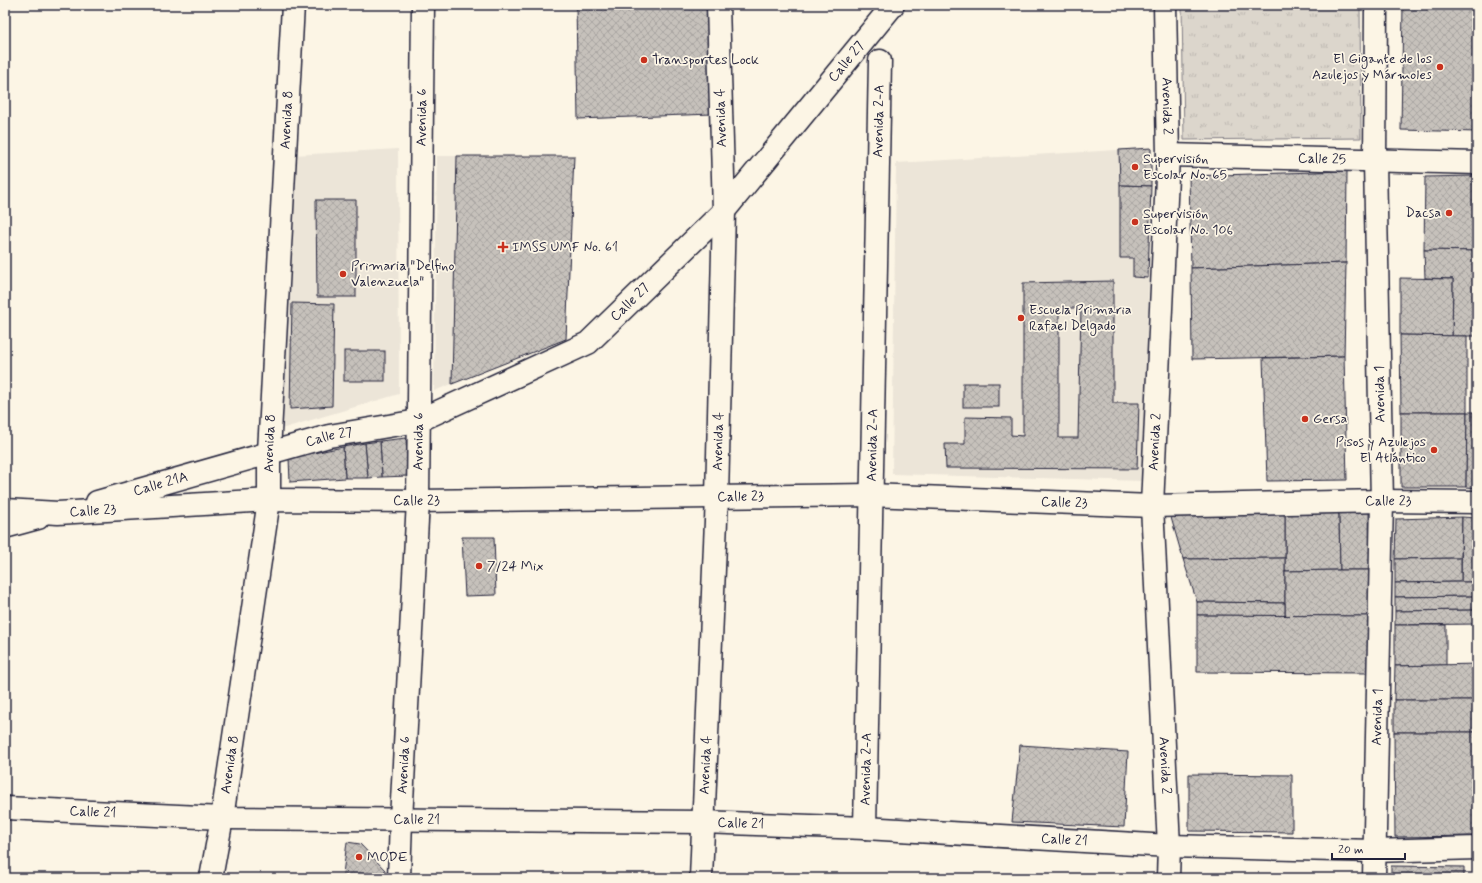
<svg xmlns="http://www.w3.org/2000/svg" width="1482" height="883" font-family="Mynerve,sans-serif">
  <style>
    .built { fill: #ece5d8 }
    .grass { fill: url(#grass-tufts); stroke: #7f7c84 }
    .building { fill: url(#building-cross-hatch); stroke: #22223b; fill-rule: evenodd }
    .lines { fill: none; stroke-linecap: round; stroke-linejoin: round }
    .minor-casing { stroke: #22223b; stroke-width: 25 }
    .secondary-casing { stroke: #22223b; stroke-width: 25 }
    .minor { stroke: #fcf5e5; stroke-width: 22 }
    .secondary { stroke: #fcf5e5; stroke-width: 22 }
    .poi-dot { fill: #c8321e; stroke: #fcf5e5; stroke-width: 1.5 }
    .labels { text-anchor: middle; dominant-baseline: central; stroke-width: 3.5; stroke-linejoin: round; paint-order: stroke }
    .poi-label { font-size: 14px; fill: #22223b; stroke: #fcf5e5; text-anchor: start }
    .street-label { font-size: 14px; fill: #22223b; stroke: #fcf5e5 }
  </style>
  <defs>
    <pattern id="grass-tufts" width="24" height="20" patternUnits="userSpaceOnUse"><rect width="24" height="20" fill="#dcd6cc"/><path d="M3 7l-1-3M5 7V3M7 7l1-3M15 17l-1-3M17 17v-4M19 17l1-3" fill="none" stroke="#bcb7b0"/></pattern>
    <pattern id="building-cross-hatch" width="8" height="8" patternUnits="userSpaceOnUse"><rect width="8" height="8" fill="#c6c1bb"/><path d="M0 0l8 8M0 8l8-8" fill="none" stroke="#aaa6a2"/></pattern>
  </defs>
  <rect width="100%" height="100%" fill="#fcf5e5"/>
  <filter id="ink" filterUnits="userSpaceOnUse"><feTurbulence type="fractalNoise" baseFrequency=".025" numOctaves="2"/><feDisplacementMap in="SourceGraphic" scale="8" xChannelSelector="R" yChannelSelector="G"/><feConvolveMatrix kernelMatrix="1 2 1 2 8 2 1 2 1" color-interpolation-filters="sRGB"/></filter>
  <g filter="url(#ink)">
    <g class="built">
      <polygon points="1152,148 1144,481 892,474 896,163"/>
      <polygon points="398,149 399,394 281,429 294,155"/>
      <polygon points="437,156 574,156 566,339 434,391"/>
    </g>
    <polygon class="grass" points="1182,5 1360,5 1361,138 1184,140"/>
    <g class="building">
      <polygon points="576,5 710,5 712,114 578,119"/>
      <polygon points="1403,5 1477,5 1477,132 1401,130"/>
      <polygon points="1151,148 1151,186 1120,185 1119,150"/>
      <polygon points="457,156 574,156 566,339 452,384"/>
      <polygon points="1347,171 1346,263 1191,268 1189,176"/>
      <polygon points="1474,176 1474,251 1424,250 1425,177"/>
      <rect x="1474" y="176" width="3" height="75"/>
      <polygon points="1120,185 1151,186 1148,278 1133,277 1133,258 1120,258"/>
      <polygon points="316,200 356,200 356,297 317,297"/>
      <polygon points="1424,250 1477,251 1477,336 1452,336 1453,279 1425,278"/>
      <polygon points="1346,263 1344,356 1192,359 1191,268"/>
      <polygon points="1400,278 1453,279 1452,336 1400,335"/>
      <path d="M1113 281V403H1139L1137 469 946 468 945 444H965V417L1011 418V435L1023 436V283ZM1059 308H1081L1078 438H1059Z"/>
      <polygon points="292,303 334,304 332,406 290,409"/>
      <polygon points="1400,335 1467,336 1467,412 1401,412"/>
      <rect x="344" y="351" width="41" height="30"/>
      <polygon points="1344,356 1347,480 1267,481 1263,358"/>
      <rect x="963" y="383" width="36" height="24"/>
      <polygon points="1401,412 1467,412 1466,487 1401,487"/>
      <polygon points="1467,412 1477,412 1477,488 1466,487"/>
      <polygon points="406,438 408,476 382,477 380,441"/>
      <polygon points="380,441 382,477 368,478 365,443"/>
      <polygon points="365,443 368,478 345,478 343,447"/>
      <polygon points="343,447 345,478 290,482 289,458"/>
      <polygon points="1285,512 1339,513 1340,570 1285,571"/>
      <polygon points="1285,512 1285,558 1183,559 1170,514"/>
      <polygon points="1369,512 1370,570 1340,570 1339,513"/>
      <polygon points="1462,517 1461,558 1395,559 1396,519"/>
      <polygon points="1462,517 1477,518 1477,582 1461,582"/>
      <polygon points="462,537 494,537 496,595 465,596"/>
      <polygon points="1285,558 1285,603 1197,602 1183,559"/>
      <polygon points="1461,558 1461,582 1395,583 1395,559"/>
      <polygon points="1340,570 1370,570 1371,616 1285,616 1285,571"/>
      <polygon points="1461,582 1477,582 1477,596 1395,597 1395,583"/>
      <polygon points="1477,596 1477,610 1395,611 1395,597"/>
      <polygon points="1197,602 1285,603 1285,616 1197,615"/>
      <polygon points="1477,610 1477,624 1395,625 1395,611"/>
      <polygon points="1197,615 1371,616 1371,673 1197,672"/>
      <polygon points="1395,625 1446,625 1446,665 1395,666"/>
      <polygon points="1477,664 1477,700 1394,700 1395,666"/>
      <rect x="1394" y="700" width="83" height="32"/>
      <polygon points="1394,732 1477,732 1477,836 1395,837"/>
      <polygon points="1020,745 1128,752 1124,827 1012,822"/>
      <polygon points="1189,774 1292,775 1292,832 1189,831"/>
      <polygon points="347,842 360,844 385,870 384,878 364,878 343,874"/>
      <polygon points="1391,866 1464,867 1464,878 1391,878"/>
    </g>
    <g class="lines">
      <defs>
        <g id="minor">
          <path id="s1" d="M1165 5 1168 155 1152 506 1169 846 1168 878"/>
          <path id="s2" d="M1168 155 1477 163"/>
          <path id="s3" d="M97 502 329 436 418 421 588 343 724 211 893 5"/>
          <path id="s4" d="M5 510 58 513 269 500 418 501 870 495 1152 506 1382 501 1477 502"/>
          <polyline points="5,527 38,518"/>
          <path id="s5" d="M5 808 222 818 702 822 865 828 1169 846 1374 851 1477 848"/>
          <path id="s6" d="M865 828 880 61"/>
          <path id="s7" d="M211 878 222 818 269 500V452L293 5"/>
          <path id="s8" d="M399 878 401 820 418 501 423 5"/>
          <path id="s9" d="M701 878 717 497 724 211 718 5"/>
        </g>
        <g id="secondary">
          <path id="s10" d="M1374 878 1382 501 1375 162 1376 5"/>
        </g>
      </defs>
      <use href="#minor" class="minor-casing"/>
      <use href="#secondary" class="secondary-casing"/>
      <use href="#minor" class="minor"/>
      <use href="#secondary" class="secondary"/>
    </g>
  </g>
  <g class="poi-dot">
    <circle cx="644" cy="60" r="4"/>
    <circle cx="1440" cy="67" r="4"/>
    <circle cx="1135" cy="167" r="4"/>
    <circle cx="1449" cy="213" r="4"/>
    <circle cx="1135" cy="222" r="4"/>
    <path d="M501 241h4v4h4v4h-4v4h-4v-4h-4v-4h4z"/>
    <circle cx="343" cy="274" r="4"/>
    <circle cx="1021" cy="318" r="4"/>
    <circle cx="1305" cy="419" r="4"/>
    <circle cx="1434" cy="450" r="4"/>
    <circle cx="479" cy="566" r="4"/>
    <circle cx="359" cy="857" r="4"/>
  </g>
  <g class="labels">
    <g class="poi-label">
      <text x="1432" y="59" text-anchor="end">El Gigante de los<tspan x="1432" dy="16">Azulejos y Mármoles</tspan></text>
      <text x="652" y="60">Transportes Lock</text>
      <text x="1143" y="159">Supervisión<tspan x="1143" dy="16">Escolar No. 65</tspan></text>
      <text x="1441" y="213" text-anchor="end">Dacsa</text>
      <text x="1143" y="214">Supervisión<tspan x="1143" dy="16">Escolar No. 106</tspan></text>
      <text x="512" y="247">IMSS UMF No. 61</text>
      <text x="351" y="266">Primaria "Delfino<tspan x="351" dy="16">Valenzuela"</tspan></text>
      <text x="1029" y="310">Escuela Primaria<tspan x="1029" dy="16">Rafael Delgado</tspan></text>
      <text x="1313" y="419">Gersa</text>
      <text x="1426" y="442" text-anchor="end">Pisos y Azulejos<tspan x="1426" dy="16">El Atlántico</tspan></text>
      <text x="487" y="566">7/24 Mix</text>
      <text x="367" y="857">MODE</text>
    </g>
    <g class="street-label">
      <text stroke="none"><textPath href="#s3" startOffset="901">Calle 27</textPath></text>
      <text stroke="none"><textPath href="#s1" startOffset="101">Avenida 2</textPath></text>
      <text stroke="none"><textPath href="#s8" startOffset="761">Avenida 6</textPath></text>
      <text transform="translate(721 118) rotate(-92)">Avenida 4</text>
      <text stroke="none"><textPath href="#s7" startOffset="763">Avenida 8</textPath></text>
      <text stroke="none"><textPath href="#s6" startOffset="707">Avenida 2-A</textPath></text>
      <text stroke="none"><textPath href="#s2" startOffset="154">Calle 25</textPath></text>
      <text stroke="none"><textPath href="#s3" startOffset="577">Calle 27</textPath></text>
      <text transform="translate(1380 394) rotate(-91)">Avenida 1</text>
      <text stroke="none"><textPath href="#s3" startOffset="241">Calle 27</textPath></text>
      <text stroke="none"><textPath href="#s8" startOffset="437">Avenida 6</textPath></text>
      <text stroke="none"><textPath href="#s9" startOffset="437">Avenida 4</textPath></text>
      <text transform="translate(1155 442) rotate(-87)">Avenida 2</text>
      <text stroke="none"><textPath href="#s7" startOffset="439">Avenida 8</textPath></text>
      <text stroke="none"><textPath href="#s6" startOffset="383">Avenida 2-A</textPath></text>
      <text stroke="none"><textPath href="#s3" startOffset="66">Calle 21A</textPath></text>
      <text stroke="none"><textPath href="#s4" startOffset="736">Calle 23</textPath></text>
      <text stroke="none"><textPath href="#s4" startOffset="412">Calle 23</textPath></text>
      <text stroke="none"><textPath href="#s4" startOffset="1384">Calle 23</textPath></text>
      <text stroke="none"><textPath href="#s4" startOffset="1060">Calle 23</textPath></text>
      <text stroke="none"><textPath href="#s4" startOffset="88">Calle 23</textPath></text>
      <text stroke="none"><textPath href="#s10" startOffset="161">Avenida 1</textPath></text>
      <text stroke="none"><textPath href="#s7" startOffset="115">Avenida 8</textPath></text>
      <text stroke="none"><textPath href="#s8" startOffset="113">Avenida 6</textPath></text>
      <text stroke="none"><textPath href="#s9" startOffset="113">Avenida 4</textPath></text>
      <text stroke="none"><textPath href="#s1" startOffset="761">Avenida 2</textPath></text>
      <text stroke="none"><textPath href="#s6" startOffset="59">Avenida 2-A</textPath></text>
      <text stroke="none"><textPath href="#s5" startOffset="88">Calle 21</textPath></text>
      <text stroke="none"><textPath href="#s5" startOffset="412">Calle 21</textPath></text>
      <text stroke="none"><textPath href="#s5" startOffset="736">Calle 21</textPath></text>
      <text stroke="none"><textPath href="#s5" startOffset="1060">Calle 21</textPath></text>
    </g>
  </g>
  <rect width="1482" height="883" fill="none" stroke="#fcf5e5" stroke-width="20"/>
  <rect x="10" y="10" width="1462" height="863" fill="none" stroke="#22223b" stroke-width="1.5" filter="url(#ink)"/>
  <path d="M1332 853v6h73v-6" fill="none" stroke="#22223b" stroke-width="2"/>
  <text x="1338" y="853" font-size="12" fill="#22223b" stroke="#fcf5e5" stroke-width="3" paint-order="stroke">20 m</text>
</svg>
